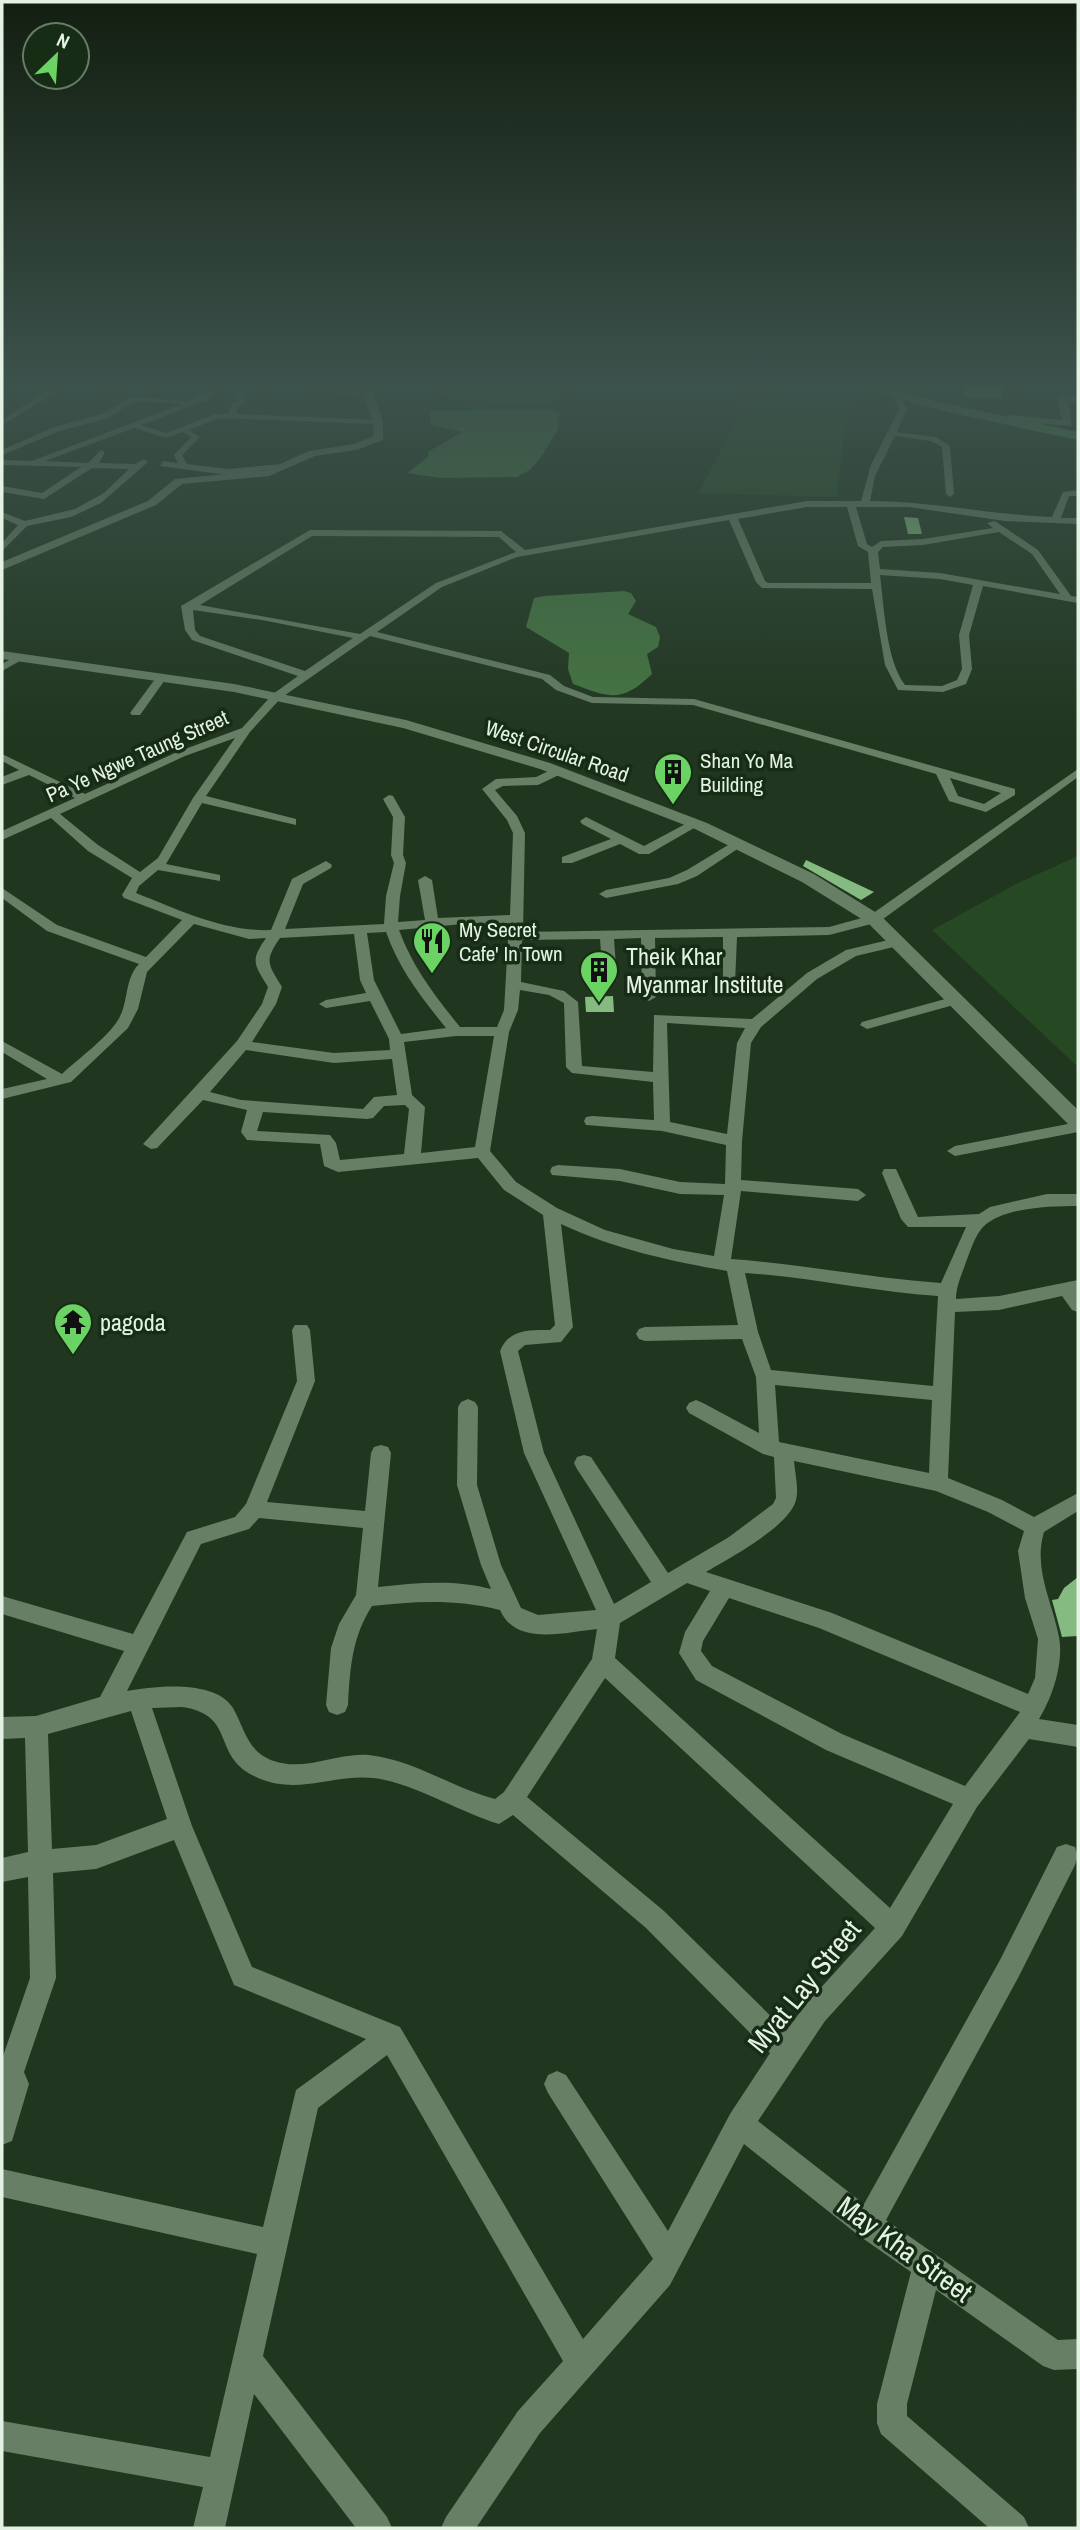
<svg xmlns="http://www.w3.org/2000/svg" width="1080" height="2530" font-family="'Archivo Narrow',sans-serif">
  <style>
    .built { fill: #264124 }
    .green { fill: #264923 }
    .water { fill: #457741 }
    .building { fill: #85ba80 }
    .lines { fill: none; stroke-linecap: round; stroke-linejoin: round }
    .minor { fill: #677f64; fill-rule: evenodd }
    .tertiary { fill: #677f64; fill-rule: evenodd }
    .trunk { fill: #5c8e57; fill-rule: evenodd }
    .labels { text-anchor: middle; dominant-baseline: central; stroke-width: 7; stroke-linejoin: round; paint-order: stroke }
    .far-street-label { font-size: 21px; fill: #e4f2e3; stroke: #162c15 }
    .far-poi-label { font-size: 21px; fill: #e4f2e3; stroke: #162c15; text-anchor: start }
    .poi-label { font-size: 24px; fill: #e4f2e3; stroke: #162c15; text-anchor: start }
    .near-street-label { font-size: 28px; fill: #e4f2e3; stroke: #162c15 }
  </style>
  <rect width="100%" height="100%" fill="#20361e"/>
  <polygon class="built" points="613,385 783,385 785,388 609,391"/>
  <g class="green">
    <polygon points="747,397 849,403 836,497 699,493"/>
    <polygon points="1078,856 1078,1067 932,930 1020,882"/>
  </g>
  <g class="water">
    <polygon points="442,385 567,385 559,390 561,395 549,402 457,400 443,394"/>
    <polygon points="545,409 559,412 558,429 541,457 531,469 517,477 441,478 407,473 428,457 428,452 462,432 431,425 429,411"/>
    <path d="M624 591 631 593 636 601 628 614 656 627 660 637 658 647 647 654 652 674C622 703 610 698 573 684L568 669 569 653 526 627 534 598 544 596Z"/>
  </g>
  <g class="building">
    <polygon points="966,385 1003,386 1002,399 964,396"/>
    <polygon points="904,517 918,518 922,534 908,534"/>
    <polygon points="806,860 874,892 861,900 803,866"/>
    <polygon points="613,996 614,1012 586,1012 585,997"/>
    <polygon points="1078,1577 1078,1636 1062,1637 1052,1600 1058,1599 1064,1588"/>
  </g>
  <g class="lines">
    <g class="minor">
      <polygon points="9,385 20,385 2,391 2,387"/>
      <polygon points="66,385 76,385 49,397 2,425 2,420 43,393"/>
      <polygon points="131,385 145,385 114,392 110,390"/>
      <polygon points="222,385 231,385 208,400 141,425 166,433 215,414 228,414 232,404 238,401 235,393 246,385 254,385 243,394 246,402 238,407 236,414 378,420 382,422 378,424 219,418 189,430 200,437 182,455 187,464 228,469 282,464 286,467 228,475 160,466 163,461 178,463 174,455 191,437 182,432 166,438 134,428 45,461 88,463 101,450 105,452 99,463 135,464 144,459 148,462 101,503 71,517 27,526 2,551 2,543 18,525 2,518 2,512 25,521 75,509 104,493 129,469 92,468 44,499 2,492 2,486 42,493 81,467 2,465 2,460 32,461 182,404 135,401 108,418 60,431 2,455 2,450 54,427 102,414 131,397 189,401"/>
      <polygon points="257,385 282,385 372,394 368,396"/>
      <path d="M898 394 905 396 902 399 907 409 897 432 936 437 950 446 954 494 950 497 946 494 942 447 931 441 895 436 875 476 870 501C931 501 991 515 1052 517L1063 492 1078 490V496H1069L1061 518H1078V524L1005 521 909 507H856L867 544 872 547 881 541 923 539 993 528 987 523 995 521 1038 550 1071 596 1078 597V603L983 586 969 635 972 669 966 684 943 692 898 690 885 665 872 589 762 588 756 582 729 520 517 557 442 587 377 632 550 675 564 686 593 697 694 699 1015 789V795L986 812 949 801 936 774 693 705 592 703 556 690 542 679 370 636 281 698 250 732 206 796 296 819V825L202 803 166 864 220 875V881L158 870 139 886 136 893C179 910 225 932 271 930L292 879 326 861 332 865 331 868 303 884 285 929 384 924 386 896 394 863 391 855 393 817 383 799 389 795 393 796 405 817 403 855 406 863 400 896 398 922 425 920 418 880 425 876 432 880 438 918 510 915 513 833 507 820 482 789 496 779 536 777 557 767 563 771 561 774 538 785 503 786 495 790 517 816 525 833 523 932 829 927 869 916 1078 769V777L879 922 829 935 737 937 735 983 730 984 723 980V937L655 938 656 997 649 1001 642 997 641 938 614 939 617 980 610 984 603 980 600 939 522 940 521 982 564 991 578 1002 582 1066 653 1072 654 1015 752 1019 807 973 846 950 897 938 904 942 902 945 856 956 817 979 761 1027 751 1043 742 1141 741 1180 858 1189 866 1195 858 1201 741 1191 731 1259C801 1264 870 1278 941 1283L966 1227H908L901 1219 882 1173 884 1169H896L918 1217 979 1214 990 1207 1047 1194H1078V1206C1051 1206 1003 1207 983 1227 975 1235 970 1252 966 1262 962 1274 956 1286 956 1299L999 1296 1078 1280V1312L1072 1310 1062 1296 999 1310 955 1312 948 1478 1002 1500 1034 1517 1078 1493V1511L1044 1532C1033 1569 1052 1601 1059 1637 1064 1663 1052 1698 1039 1719L1078 1725V1747L1029 1739 977 1807 902 1936 825 2021 758 2121 864 2204 1000 1960 1057 1847 1066 1844 1075 1847 1078 1856 1075 1865 1018 1978 886 2220 1058 2340 1078 2339V2369L1054 2370 1043 2366 936 2290 907 2404V2416L1024 2517 1029 2528H989L881 2434 877 2423V2404L911 2272 858 2235 744 2144 670 2285 540 2433 476 2528H441L446 2517 518 2411 563 2361 387 2055 318 2108 263 2356 387 2517 392 2528H356L254 2394 225 2528H193L203 2487 2 2451V2421L210 2457 257 2254 2 2197V2169L263 2227 296 2090 366 2039 234 1985 174 1840 96 1869 53 1873 56 1978 24 2072 29 2084 12 2141 2 2145V2059L30 1978 28 1877 2 1882V1858L28 1852 25 1738 2 1739V1717L36 1716 100 1697 124 1651 2 1614V1596L133 1634 187 1532 235 1517 246 1504 297 1381 292 1330 295 1325H307L310 1330 315 1381 267 1502 365 1511 371 1453 374 1447 381 1445 388 1447 391 1453 378 1587C415 1583 454 1579 491 1589L481 1565 457 1485 458 1407 461 1402 468 1399 475 1402 478 1407 477 1485 501 1565 521 1608 538 1615 596 1610 524 1453 500 1351C509 1329 529 1330 550 1330L555 1325 543 1215 504 1190 478 1158 338 1172 324 1166 320 1144 247 1140 241 1132 247 1110 203 1100 157 1148 151 1149 143 1144 237 1041 262 1004 268 987C254 964 250 961 266 938L249 939 194 924 147 972 138 1009 128 1028 71 1082 2 1099V1089L47 1079 2 1052V1041L62 1074C78 1059 107 1038 118 1020 129 1003 124 979 139 964L47 931 2 898V888L57 925 146 957 182 920 124 898 122 895 132 878 88 851 51 818 2 840V831L75 798 29 775 2 785V777L19 770 2 761V754L85 794 177 752 242 728 273 694 298 676 192 640 185 630 181 606 310 530 501 531 525 550 807 501H861L871 465 899 409 894 399ZM807 507H847L858 546 868 552 871 583H768L765 581 738 519ZM999 532 1032 554 1060 594 940 573 880 569 878 552 883 547 923 545ZM312 536 499 537 516 552 436 583 360 634 200 605ZM880 575 940 579 973 585 959 635 962 669 957 680 942 686 905 685C886 660 884 606 880 575ZM193 610 262 620 353 638 305 671 200 636 195 630ZM235 738 193 798 158 858 140 872 98 845 60 814 185 756ZM950 778 1001 793 984 804 958 796ZM509 923 504 1010 497 1027H460C435 996 413 968 399 930L462 924ZM386 932C399 969 421 997 446 1028L401 1034 374 980 367 933ZM354 934 360 980 366 993 326 1000 319 1004 326 1008 370 1001 389 1039 390 1050 334 1053 252 1042 276 1004 282 987C268 964 264 961 280 938ZM520 990 549 995 564 1003 566 1067 572 1073 653 1082 654 1120 592 1116 586 1117 584 1121 586 1125 662 1131 726 1145 725 1184 680 1182 620 1169 558 1165 552 1167 550 1171 552 1175 620 1181 680 1194 724 1195 714 1256 673 1249 605 1230 557 1208 516 1182 490 1151 509 1032 518 1010ZM667 1023 745 1028 737 1043 727 1134 670 1122ZM456 1036H494L475 1147 421 1153 425 1107 412 1095 404 1042ZM246 1050 334 1063 392 1059 397 1095 374 1097 363 1109 241 1100 210 1092ZM405 1105 409 1109 404 1154 340 1160 336 1143 330 1135 257 1131 263 1112 367 1119 373 1118 384 1106ZM561 1224C614 1249 670 1261 727 1271L738 1325 645 1327 639 1329 636 1334 639 1339 645 1341 742 1339 756 1377 759 1433 703 1403 696 1400 689 1403 686 1408 689 1413 763 1454 774 1457 776 1498 773 1504 729 1537 668 1573 591 1457 584 1455 577 1457 574 1463 577 1469 651 1582 614 1604 544 1453 518 1351 525 1345 561 1342 573 1327ZM745 1273C810 1277 873 1292 938 1296L933 1386 771 1370 758 1332ZM775 1385 932 1400 929 1473 779 1442ZM794 1461 936 1491 988 1512 1024 1531 1018 1551 1025 1598 1038 1639 1035 1678 1028 1694 832 1613 706 1572C729 1558 789 1527 796 1500 799 1489 795 1473 794 1461ZM259 1518 363 1528 356 1595 339 1624 331 1648 326 1705 329 1712 337 1715 345 1712 348 1705C350 1668 352 1637 372 1606 416 1601 457 1599 500 1610 516 1647 566 1632 597 1629L592 1659 504 1792 495 1799C453 1788 414 1760 369 1755 338 1752 305 1772 274 1761 247 1752 245 1729 233 1708 215 1679 154 1686 127 1691L201 1544 249 1529ZM687 1583 710 1591 685 1632 679 1653 696 1680 826 1750 953 1804 890 1908 615 1658 620 1623ZM729 1598 819 1628 1020 1712 965 1786 842 1734 712 1666 701 1651 703 1641ZM605 1678 875 1928 807 2003 786 2031 664 1911 527 1797ZM182 1707C237 1715 211 1755 254 1776 300 1799 338 1769 385 1780 424 1789 460 1812 499 1824L513 1815 646 1928 770 2053 730 2114 668 2231 566 2075 557 2071 548 2075 544 2084 548 2093 653 2259 583 2339 400 2027 252 1967 192 1826 152 1708ZM131 1711 167 1819 96 1845 52 1849 48 1734Z"/>
      <polygon points="16,656 25,658 2,671 2,664"/>
      <polygon points="158,675 167,677 140,715 132,715 130,713"/>
      <polygon points="586,817 644,846 691,821 699,821 701,824 649,854 639,854 620,844 572,863 562,863 562,857 611,839 582,824 580,821"/>
      <polygon points="738,839 744,843 742,846 697,876 678,884 606,898 599,894 606,890 669,878 687,870"/>
      <polygon points="956,996 963,1000 961,1003 867,1029 860,1025 862,1022"/>
      <polygon points="1078,1122 1078,1132 955,1156 947,1151 955,1146"/>
    </g>
    <g class="tertiary">
      <polygon points="370,385 380,385 373,394 383,422 383,440 356,450 315,456 269,476 182,484 156,505 2,570 2,562 148,501 175,479 267,470 309,451 354,444 374,436 373,422 363,394"/>
      <polygon points="1062,395 1078,396 1078,402 1068,401 1072,426 1010,421 1005,418 1010,415 1062,420 1057,398"/>
      <polygon points="2,651 234,684 406,720 550,763 707,823 814,874 880,915 1078,1110 1078,1129 1071,1127 868,923 802,882 695,829 540,769 403,728 234,692 2,659"/>
    </g>
    <polygon class="trunk" points="853,385 872,385 944,403 1078,432 1078,440 943,411"/>
  </g>
  <linearGradient id="sky" x2="0" y2="1"><stop stop-color="#121e10"/><stop offset="0.52" stop-color="#3c524c"/><stop offset="1" stop-color="#3c524c" stop-opacity="0"/></linearGradient>
  <rect width="1080" height="739" fill="url(#sky)"/>
  <defs>
    <symbol id="building-pin" viewBox="-11 -11 22 30"><path d="M0 17L-7.5 6A9.5 9.5 0 1 1 7.5 6Z" fill="#6ad363" stroke="#162c15"/><path d="M-4-6H4V6H1V3H-1V6H-4ZM-2.5-4.3h1.7v1.8h-1.7ZM.8-4.3h1.7v1.8H.8ZM-2.5-1h1.7V.8h-1.7ZM.8-1h1.7V.8H.8Z" fill="#111"/></symbol>
    <symbol id="restaurant-pin" viewBox="-11 -11 22 30"><path d="M0 17L-7.5 6A9.5 9.5 0 1 1 7.5 6Z" fill="#6ad363" stroke="#162c15"/><path d="M-5-6h1v4h1v-4h1v4h1v-4h1v5L-1.5 .5V6h-2V.5L-5-1ZM5-6V6H3V1.5H1.5Q1.5-4 5-6Z" fill="#111"/></symbol>
    <symbol id="temple-pin" viewBox="-11 -11 22 30"><path d="M0 17L-7.5 6A9.5 9.5 0 1 1 7.5 6Z" fill="#6ad363" stroke="#162c15"/><path d="M0-6L5-2H3V0L6.5 2.5H4V6H1.5V3h-3V6H-4V2.5H-6.5L-3 0V-2H-5Z" fill="#111"/></symbol>
  </defs>
  <g fill-rule="evenodd">
    <use href="#building-pin" x="651" y="750" width="44" height="60"/>
    <use href="#restaurant-pin" x="410" y="919" width="44" height="60"/>
    <use href="#building-pin" x="577" y="948" width="44" height="60"/>
    <use href="#temple-pin" x="51" y="1300" width="44" height="60"/>
  </g>
  <g class="labels">
    <g class="far-street-label">
      <text transform="translate(557 751) rotate(19)">West Circular Road</text>
      <text transform="translate(137 756) rotate(-24)">Pa Ye Ngwe Taung Street</text>
    </g>
    <g class="far-poi-label">
      <text x="700" y="760">Shan Yo Ma<tspan x="700" dy="24">Building</tspan></text>
      <text x="459" y="929">My Secret<tspan x="459" dy="24">Cafe' In Town</tspan></text>
    </g>
    <g class="poi-label">
      <text x="626" y="956">Theik Khar<tspan x="626" dy="28">Myanmar Institute</tspan></text>
      <text x="100" y="1322">pagoda</text>
    </g>
    <g class="near-street-label">
      <text transform="translate(804 1986) rotate(-51)">Myat Lay Street</text>
      <text transform="translate(905 2249) rotate(36)">May Kha Street</text>
    </g>
  </g>
  <rect width="1080" height="2530" fill="none" stroke="#e4f2e3" stroke-width="7"/>
  <g transform="translate(56 56) rotate(25)"><circle r="33" fill="#162c15" stroke="#687b67" stroke-width="2"/>
  <path d="M0-5L12 26L0 18L-12 26Z" fill="#6ad363"/>
  <text y="-10" font-size="19" font-weight="bold" text-anchor="middle" fill="#e4f2e3">N</text>
  </g>
</svg>
